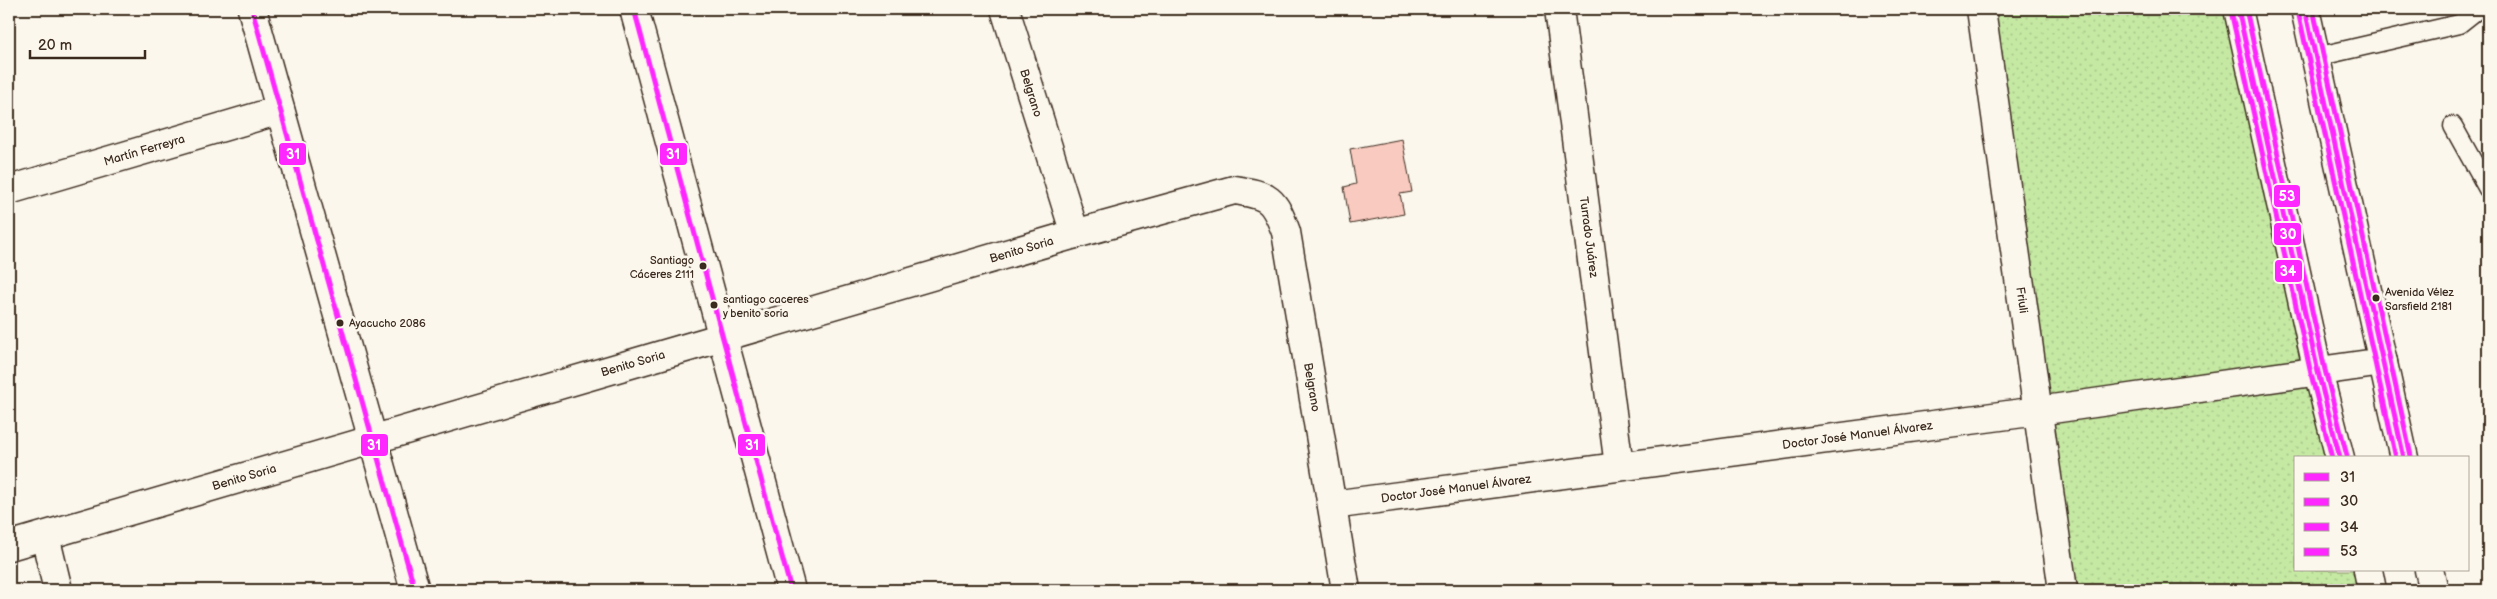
<svg xmlns="http://www.w3.org/2000/svg" width="2497" height="599" font-family="'Balsamiq Sans',sans-serif">
  <style>
    .park { fill: url(#park-dots); stroke: #808a60 }
    .building { fill: #f9cabf; stroke: #3b2a1e }
    .lines { fill: none; stroke-linecap: round; stroke-linejoin: round }
    .lane-casing { stroke: #3b2a1e; stroke-width: 21 }
    .street-casing { stroke: #3b2a1e; stroke-width: 31 }
    .secondary-casing { stroke: #3b2a1e; stroke-width: 31 }
    .lane { stroke: #fbf7ec; stroke-width: 18 }
    .street { stroke: #fbf7ec; stroke-width: 28 }
    .secondary { stroke: #fbf7ec; stroke-width: 28 }
    .bus-1-casing { stroke: #fbf7ec; stroke-width: 9 }
    .bus-2-casing { stroke: #fbf7ec; stroke-width: 9 }
    .bus-3-casing { stroke: #fbf7ec; stroke-width: 9 }
    .bus-4-casing { stroke: #fbf7ec; stroke-width: 9 }
    .bus-1 { stroke: #fe27ff; stroke-width: 5 }
    .bus-2 { stroke: #fe27ff; stroke-width: 5 }
    .bus-3 { stroke: #fe27ff; stroke-width: 5 }
    .bus-4 { stroke: #fe27ff; stroke-width: 5 }
    .bus-dot { fill: #3b2a1e; stroke: #fbf7ec; stroke-width: 2 }
    .labels { text-anchor: middle; dominant-baseline: central; stroke-width: 5; stroke-linejoin: round; paint-order: stroke }
    .bus-label { font-size: 11px; fill: #3b2a1e; stroke: #fbf7ec; text-anchor: start }
    .street-label { font-size: 12px; fill: #3b2a1e; stroke: #fbf7ec }
    .line-badge { stroke: #fbf7ec; stroke-width: 2 }
    .badge-label { font-size: 14px; text-anchor: middle; font-weight: bold; fill: #fff }
  </style>
  <defs>
    <pattern id="park-dots" width="8" height="8" patternUnits="userSpaceOnUse" patternTransform="scale(1.25)"><rect width="8" height="8" fill="#c5e9a3"/><path d="M2 2h.1M6 6h.1" fill="none" stroke="#aac88c" stroke-width="1.8" stroke-linecap="round"/></pattern>
  </defs>
  <rect width="100%" height="100%" fill="#fbf7ec"/>
  <filter id="ink" filterUnits="userSpaceOnUse"><feTurbulence type="fractalNoise" baseFrequency=".02" numOctaves="2"/><feDisplacementMap in="SourceGraphic" scale="10" xChannelSelector="R" yChannelSelector="G"/><feConvolveMatrix kernelMatrix="1 2 1 2 8 2 1 2 1" color-interpolation-filters="sRGB"/></filter>
  <g filter="url(#ink)">
    <polygon class="park" points="1981,9 2238,9 2340,458 2296,458 2296,570 2368,570 2372,590 2063,590"/>
    <polygon class="building" points="1402,139 1412,192 1400,194 1404,214 1350,224 1344,187 1356,184 1350,149"/>
    <g class="lines">
      <defs>
        <g id="lane">
          <polyline points="2316,57 2459,24 2478,9"/>
          <polyline points="2453,126 2488,189"/>
        </g>
        <g id="street">
          <polyline points="252,9 415,590"/>
          <polyline points="634,9 791,590"/>
          <path id="s1" d="M1005 9 1075 234"/>
          <path id="s2" d="M1559 9 1619 466"/>
          <path id="s3" d="M9 190 280 110"/>
          <path id="s4" d="M1332 505 2038 411 2383 362"/>
          <polyline points="45,536 58,590"/>
          <path id="s5" d="M9 546 1075 234 1234 190C1269 195 1274 199 1286 232L1346 590"/>
        </g>
        <g id="secondary">
          <path id="s6" d="M1981 9 2063 590"/>
          <polyline points="2238,9 2318,372 2340,458"/>
          <polyline points="2305,9 2404,458"/>
          <polyline points="2368,570 2372,590"/>
          <polyline points="2429,570 2434,590"/>
        </g>
      </defs>
      <use href="#lane" class="lane-casing"/>
      <use href="#street" class="street-casing"/>
      <use href="#secondary" class="secondary-casing"/>
      <use href="#lane" class="lane"/>
      <use href="#street" class="street"/>
      <use href="#secondary" class="secondary"/>
      <defs>
        <g id="bus-1">
          <polyline points="252,9 415,590"/>
          <polyline points="634,9 791,590"/>
        </g>
        <g id="bus-2">
          <polyline points="2238,9 2318,372 2340,458"/>
          <polyline points="2305,9 2404,458"/>
        </g>
        <g id="bus-3">
          <polyline points="2231,11 2311,374 2332,458"/>
          <polyline points="2298,11 2396,458"/>
        </g>
        <g id="bus-4">
          <polyline points="2246,9 2325,370 2347,456"/>
          <polyline points="2313,9 2411,456"/>
        </g>
      </defs>
      <use href="#bus-1" class="bus-1-casing"/>
      <use href="#bus-2" class="bus-2-casing"/>
      <use href="#bus-3" class="bus-3-casing"/>
      <use href="#bus-4" class="bus-4-casing"/>
      <use href="#bus-1" class="bus-1"/>
      <use href="#bus-2" class="bus-2"/>
      <use href="#bus-3" class="bus-3"/>
      <use href="#bus-4" class="bus-4"/>
    </g>
  </g>
  <g class="bus-dot">
    <circle cx="703" cy="266" r="4.5"/>
    <circle cx="2376" cy="298" r="4.5"/>
    <circle cx="714" cy="305" r="4.5"/>
    <circle cx="340" cy="323" r="4.5"/>
  </g>
  <g class="labels">
    <g class="bus-label">
      <text x="694" y="260" text-anchor="end">Santiago<tspan x="694" dy="14">Cáceres 2111</tspan></text>
      <text x="2385" y="292">Avenida Vélez<tspan x="2385" dy="14">Sarsfield 2181</tspan></text>
      <text x="723" y="299">santiago caceres<tspan x="723" dy="14">y benito soria</tspan></text>
      <text x="349" y="323">Ayacucho 2086</text>
    </g>
    <g class="street-label">
      <text stroke="none"><textPath href="#s1" startOffset="88">Belgrano</textPath></text>
      <text stroke="none"><textPath href="#s3" startOffset="141">Martín Ferreyra</textPath></text>
      <text stroke="none"><textPath href="#s2" startOffset="230">Turrado Juárez</textPath></text>
      <text stroke="none"><textPath href="#s5" startOffset="1055">Benito Soria</textPath></text>
      <text stroke="none"><textPath href="#s6" startOffset="294">Friuli</textPath></text>
      <text stroke="none"><textPath href="#s5" startOffset="650">Benito Soria</textPath></text>
      <text stroke="none"><textPath href="#s5" startOffset="1506">Belgrano</textPath></text>
      <text stroke="none"><textPath href="#s4" startOffset="530">Doctor José Manuel Álvarez</textPath></text>
      <text stroke="none"><textPath href="#s5" startOffset="245">Benito Soria</textPath></text>
      <text stroke="none"><textPath href="#s4" startOffset="125">Doctor José Manuel Álvarez</textPath></text>
    </g>
  </g>
  <g class="line-badge">
    <rect x="278" y="142" width="29" height="24" rx="5" fill="#fe27ff"/>
    <rect x="659" y="142" width="29" height="24" rx="5" fill="#fe27ff"/>
    <rect x="2273" y="184" width="28" height="24" rx="5" fill="#fe27ff"/>
    <rect x="2273" y="222" width="29" height="24" rx="5" fill="#fe27ff"/>
    <rect x="2274" y="259" width="29" height="24" rx="5" fill="#fe27ff"/>
    <rect x="737" y="433" width="29" height="24" rx="5" fill="#fe27ff"/>
    <rect x="360" y="433" width="29" height="24" rx="5" fill="#fe27ff"/>
  </g>
  <g class="badge-label">
    <text x="293" y="159">31</text>
    <text x="673" y="159">31</text>
    <text x="2287" y="201">53</text>
    <text x="2288" y="239">30</text>
    <text x="2288" y="276">34</text>
    <text x="752" y="450">31</text>
    <text x="374" y="450">31</text>
  </g>
  <rect width="2497" height="599" fill="none" stroke="#fbf7ec" stroke-width="30"/>
  <rect x="15" y="15" width="2467" height="569" fill="none" stroke="#3b2a1e" stroke-width="2" filter="url(#ink)"/>
  <rect x="2294" y="456" width="175" height="115" fill="#fbf7ec" stroke="#aea59a"/>
  <rect x="2304" y="473" width="25" height="8" fill="#fe27ff" stroke="#aea59a"/>
  <text x="2340" y="482" font-size="15" fill="#3b2a1e">31</text>
  <rect x="2304" y="498" width="25" height="8" fill="#fe27ff" stroke="#aea59a"/>
  <text x="2340" y="506" font-size="15" fill="#3b2a1e">30</text>
  <rect x="2304" y="523" width="25" height="8" fill="#fe27ff" stroke="#aea59a"/>
  <text x="2340" y="532" font-size="15" fill="#3b2a1e">34</text>
  <rect x="2304" y="548" width="25" height="8" fill="#fe27ff" stroke="#aea59a"/>
  <text x="2340" y="556" font-size="15" fill="#3b2a1e">53</text>
  <path d="M30 50v8h115v-8" fill="none" stroke="#3b2a1e" stroke-width="2.5"/>
  <text x="38" y="50" font-size="15" fill="#3b2a1e" stroke="#fbf7ec" stroke-width="4" paint-order="stroke">20 m</text>
</svg>
